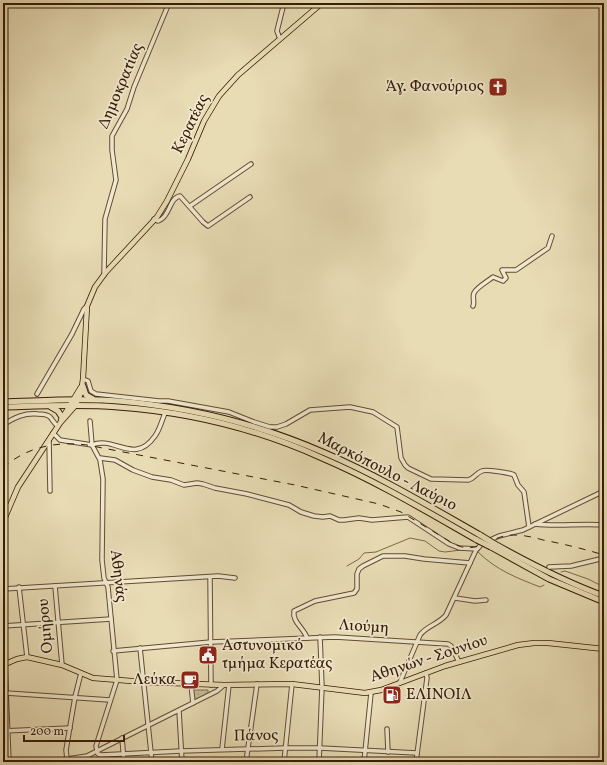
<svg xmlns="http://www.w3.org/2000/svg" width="607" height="765" font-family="Vollkorn,serif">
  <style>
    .park { fill: url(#park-dots); stroke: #806c4e }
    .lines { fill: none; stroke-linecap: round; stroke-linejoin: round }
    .stream { stroke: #7c684b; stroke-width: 1 }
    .minor-casing { stroke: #624c31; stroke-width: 5.5 }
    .major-casing { stroke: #361c05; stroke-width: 6 }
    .highway-casing { stroke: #361c05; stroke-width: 7 }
    .minor { stroke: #f0e8cf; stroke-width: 3.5 }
    .major { stroke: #e8dcb5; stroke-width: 4.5 }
    .highway { stroke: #e8dcb5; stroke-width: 5 }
    .rail { stroke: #361c05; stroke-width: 1; stroke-dasharray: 7 7; stroke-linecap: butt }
    .highway-bridge-casing { stroke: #361c05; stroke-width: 7; stroke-linecap: butt }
    .highway-bridge { stroke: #e8dcb5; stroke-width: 5 }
    .labels { text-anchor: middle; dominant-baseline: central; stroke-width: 3.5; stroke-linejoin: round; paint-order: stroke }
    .street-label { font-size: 16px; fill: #361c05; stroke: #f0e8cf }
    .poi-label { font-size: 16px; fill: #361c05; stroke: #f0e8cf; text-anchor: end }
  </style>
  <defs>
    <pattern id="park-dots" width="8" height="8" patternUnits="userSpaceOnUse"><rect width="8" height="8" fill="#cabb97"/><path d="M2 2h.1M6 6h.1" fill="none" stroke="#aea081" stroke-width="1.8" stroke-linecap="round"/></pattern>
  </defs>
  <rect width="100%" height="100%" fill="#e8dcb5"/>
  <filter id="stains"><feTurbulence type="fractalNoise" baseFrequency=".005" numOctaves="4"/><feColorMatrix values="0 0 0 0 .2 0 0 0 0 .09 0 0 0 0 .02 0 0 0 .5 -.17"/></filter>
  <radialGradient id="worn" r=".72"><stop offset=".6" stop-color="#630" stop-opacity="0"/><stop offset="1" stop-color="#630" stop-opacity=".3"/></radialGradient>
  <polygon class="park" points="193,690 208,690 208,694 194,701"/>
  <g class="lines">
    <g class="stream">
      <path d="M478 552C496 570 517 578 540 587L544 585"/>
      <polyline points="347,566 359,559 364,553 376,552 410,538 425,541 439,551 445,552 461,550"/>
      <polyline points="561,572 565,571 588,579 604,587"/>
    </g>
    <defs>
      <g id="minor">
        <polyline points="280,39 277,31 284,3"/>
        <polyline points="190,206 251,164"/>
        <path d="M154 219 158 221C170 217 169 198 180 196L203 222 208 226 250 197"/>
        <polyline points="104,275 105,219 116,180 112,150 112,136 127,109 134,87 169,3"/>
        <path d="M473 306C475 302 472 297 474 293 476 288 488 281 493 277L503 281 506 278 502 270H516L548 248 552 236"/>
        <path d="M83 379 88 381 91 391 96 394 159 401H168L229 412 254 422 270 427H277L286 424 310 410 350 407 373 412 397 427 401 458 405 465 408 468 431 479 468 480C474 479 476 473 482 471 485 469 511 473 514 475L518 485 524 492 529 527"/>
        <polyline points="37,394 72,334 84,309 87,306"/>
        <path d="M90 421 92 445C114 435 134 466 155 436 160 429 162 420 165 413"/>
        <path d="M3 425C15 417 24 413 38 414 42 414 47 414 50 417 53 420 54 424 58 426"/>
        <polyline points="53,433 60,440 92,445 100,460 103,479 102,560 104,578 108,587 117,680 96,746 98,754 101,755 181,751 285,748 320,748 417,753"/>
        <polyline points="49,440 50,491"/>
        <polyline points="100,458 115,460 133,470 152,477 171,480 184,485 197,483 203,484 215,488 247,494 289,505 301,512 314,516 323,517 330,516 339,520 344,520 359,518 372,520 408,517 449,544 459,548 477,549"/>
        <path d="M535 524C558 527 581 523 604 525"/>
        <polyline points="490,540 499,536 523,530 604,491"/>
        <polyline points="549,567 571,566 604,558"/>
        <polyline points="210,577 211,685"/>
        <polyline points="55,586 62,665"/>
        <polyline points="19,587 27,657"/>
        <polyline points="3,589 218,576 235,578"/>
        <polyline points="455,598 475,601 486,600"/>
        <polyline points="3,626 111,619"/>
        <path d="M307 638C304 628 292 622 294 611L315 601 354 593 357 589V574L359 569 363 566 383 556H405L424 559 470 563"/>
        <polyline points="140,648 152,762"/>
        <polyline points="113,651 211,642 335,637 448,644 451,646 459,662"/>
        <polyline points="5,664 9,762"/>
        <path d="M400 682 420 635C426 626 439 624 446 615L476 550 480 546"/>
        <polyline points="191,684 193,703"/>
        <polyline points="6,693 110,700"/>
        <polyline points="179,711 182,762"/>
        <polyline points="387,729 388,752"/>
        <polyline points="3,731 70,728"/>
        <polyline points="122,738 124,762"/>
        <polyline points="222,749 229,685"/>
        <polyline points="67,759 66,750 75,697 81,673"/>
        <polyline points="47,762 87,756 217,691 224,685"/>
        <polyline points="246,762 257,684"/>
        <polyline points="284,762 292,684"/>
        <polyline points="319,762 322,687 320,637"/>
        <polyline points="364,762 371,693"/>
        <polyline points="416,762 427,678 426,673"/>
      </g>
      <g id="major">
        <polyline points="61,420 81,387"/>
        <polyline points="3,522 18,487 60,423 75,406 81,393 83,379 87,306 95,287 106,272 157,217 167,201 188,159 204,121 219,96 238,75 322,3"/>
        <polyline points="3,644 5,664"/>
        <polyline points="3,665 17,659 27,657 62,665 93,678 144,682 224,685 292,684 365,693 381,690 445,666 518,645 534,643 548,643 604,649"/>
      </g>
      <g id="highway">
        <polyline points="83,386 86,395 93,399"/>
        <path d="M3 402C41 401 80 398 118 401 189 407 259 424 325 453 379 476 429 506 480 535"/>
        <path d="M3 407C41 406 80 404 118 407 188 412 258 429 322 458 376 481 426 511 477 540"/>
        <polyline points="51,407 58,411 62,417"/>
        <path d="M493 543C529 563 565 582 604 596"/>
        <polyline points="491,547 549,579 604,602"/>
      </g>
    </defs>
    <use href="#minor" class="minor-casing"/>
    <use href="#major" class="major-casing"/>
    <use href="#highway" class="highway-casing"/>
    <use href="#minor" class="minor"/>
    <use href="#major" class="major"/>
    <use href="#highway" class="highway"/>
    <path class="rail" d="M3 468C26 447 56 441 87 445L295 485 379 504 401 512 454 544C478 556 490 535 513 535 523 535 533 537 543 540 564 544 584 549 604 555"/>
    <defs>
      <g id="highway-bridge">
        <polyline points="480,535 493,543"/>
        <polyline points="477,540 491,547"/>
      </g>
    </defs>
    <use href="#highway-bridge" class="highway-bridge-casing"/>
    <use href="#highway-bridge" class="highway-bridge"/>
  </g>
  <defs>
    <symbol id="church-square" viewBox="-11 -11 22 22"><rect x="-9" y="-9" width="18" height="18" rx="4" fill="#8f2418" stroke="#f0e8cf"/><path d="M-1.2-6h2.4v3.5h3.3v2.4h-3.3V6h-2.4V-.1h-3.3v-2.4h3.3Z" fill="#fff"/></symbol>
    <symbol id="civic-square" viewBox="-11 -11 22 22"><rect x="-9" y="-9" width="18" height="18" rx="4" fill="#8f2418" stroke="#f0e8cf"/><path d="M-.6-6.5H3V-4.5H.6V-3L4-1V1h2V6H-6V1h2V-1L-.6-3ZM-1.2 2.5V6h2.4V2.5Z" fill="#fff"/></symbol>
    <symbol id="cafe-square" viewBox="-11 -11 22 22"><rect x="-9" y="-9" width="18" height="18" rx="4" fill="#8f2418" stroke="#f0e8cf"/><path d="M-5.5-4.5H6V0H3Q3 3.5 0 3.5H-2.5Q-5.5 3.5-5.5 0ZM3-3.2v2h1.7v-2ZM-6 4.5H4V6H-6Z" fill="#fff"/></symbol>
    <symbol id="fuel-square" viewBox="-11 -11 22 22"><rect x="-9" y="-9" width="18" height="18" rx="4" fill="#8f2418" stroke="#f0e8cf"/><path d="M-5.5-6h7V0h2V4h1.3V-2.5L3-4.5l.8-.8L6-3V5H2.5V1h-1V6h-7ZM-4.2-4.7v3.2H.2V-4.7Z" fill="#fff"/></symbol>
  </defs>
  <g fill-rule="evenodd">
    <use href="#church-square" x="487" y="76" width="22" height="22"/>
    <use href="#civic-square" x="197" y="644" width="22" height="22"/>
    <use href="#cafe-square" x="179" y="669" width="22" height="22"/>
    <use href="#fuel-square" x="381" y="684" width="22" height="22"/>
  </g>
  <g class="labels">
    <g class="street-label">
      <text transform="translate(121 86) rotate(-67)">Δημοκρατίας</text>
      <text transform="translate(191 124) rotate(-64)">Κερατέας</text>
      <text transform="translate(387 472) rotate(27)">Μαρκόπουλο - Λαύριο</text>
      <text transform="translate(118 576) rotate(83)">Αθηνάς</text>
      <text transform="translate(46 626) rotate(-95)">Ομήρου</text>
      <text transform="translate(364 627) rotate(4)">Λιούμη</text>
      <text transform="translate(429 659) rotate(-18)">Αθηνών - Σουνίου</text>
      <text transform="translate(256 736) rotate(-1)">Πάνος</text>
    </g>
    <g class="poi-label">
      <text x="484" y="87">Άγ. Φανούριος</text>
      <text x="222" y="646" text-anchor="start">Αστυνομικό<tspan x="222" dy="18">τμήμα Κερατέας</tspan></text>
      <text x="176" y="680">Λεύκα</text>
      <text x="406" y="695" text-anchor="start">ΕΛΙΝΟΙΛ</text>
    </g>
  </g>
  <rect width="607" height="765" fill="none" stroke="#e8dcb5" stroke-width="16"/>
  <rect x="4" y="4" width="599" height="757" fill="none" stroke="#361c05" stroke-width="2"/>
  <rect x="8" y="8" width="591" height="749" fill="none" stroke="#361c05"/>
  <path d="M24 735v6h100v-6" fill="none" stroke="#361c05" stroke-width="2"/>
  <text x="30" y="735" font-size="12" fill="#361c05" stroke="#f0e8cf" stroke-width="3" paint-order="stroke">200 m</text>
  <rect width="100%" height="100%" filter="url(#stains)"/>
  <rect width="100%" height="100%" fill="url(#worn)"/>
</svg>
